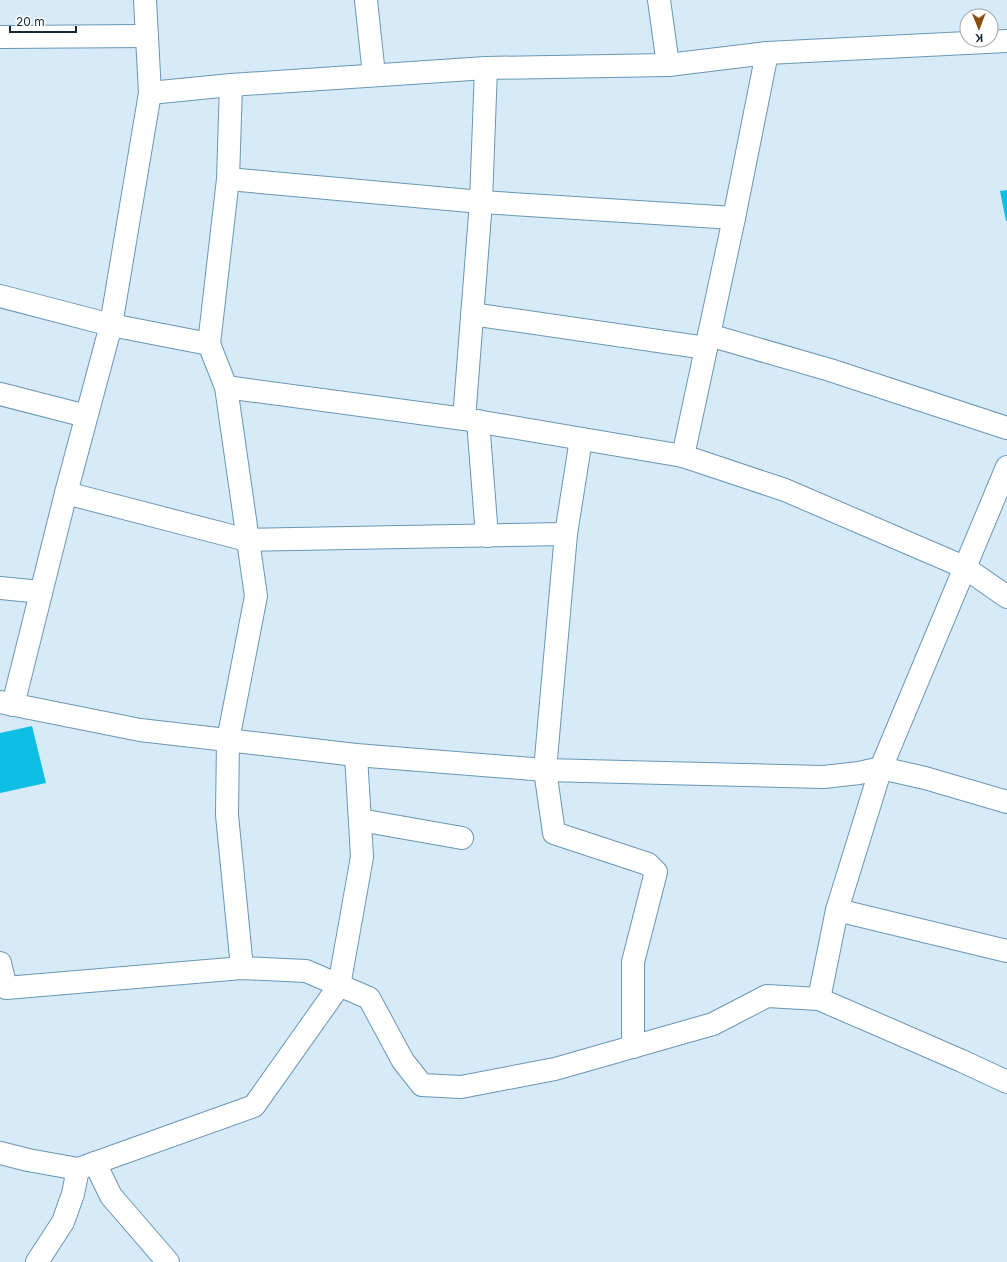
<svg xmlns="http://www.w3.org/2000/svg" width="1007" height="1262" font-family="Inter,sans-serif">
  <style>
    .building { fill: #0fbee5 }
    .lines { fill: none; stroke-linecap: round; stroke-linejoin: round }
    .minor-casing { stroke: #6897b7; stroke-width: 24 }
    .minor { stroke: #fff; stroke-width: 22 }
  </style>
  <rect width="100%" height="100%" fill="#d7eaf8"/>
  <g class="building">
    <polygon points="1007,190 1007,221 1006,221 1000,191"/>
    <polygon points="32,726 46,783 0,793 0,733"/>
  </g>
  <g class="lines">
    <defs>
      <g id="minor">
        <polyline points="366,0 374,75"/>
        <polyline points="659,0 668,65"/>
        <polyline points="0,37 147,36"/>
        <polyline points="150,93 231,85 486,68 668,65 767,53 1007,41"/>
        <polyline points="228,179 481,202 734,218"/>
        <polyline points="0,296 111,325 209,344 226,387 464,419 683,456 785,490 964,567 1007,597"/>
        <polyline points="472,314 706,348"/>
        <polyline points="709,335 830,370 1007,428"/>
        <polyline points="209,344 228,179 231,85"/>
        <polyline points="226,387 256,596 228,740 227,815 242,968"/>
        <polyline points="0,394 86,416"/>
        <polyline points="464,419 481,202 486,68"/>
        <polyline points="478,421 487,536"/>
        <polyline points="581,439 566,534 545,770 554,833 648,864 656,872 633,962 633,1047"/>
        <polyline points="683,456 734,218 767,53"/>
        <polyline points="66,493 247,540 566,534"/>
        <polyline points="0,588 41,592"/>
        <polyline points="0,702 140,730 356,755 545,770 824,777 859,773 881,768 925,778 1007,802"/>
        <polyline points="13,705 66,493 111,325 150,93 145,0"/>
        <polyline points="360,820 462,838"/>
        <polyline points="837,910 1007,951"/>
        <polyline points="0,963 6,988 242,968 306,971 369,998 403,1061 422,1085 461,1087 555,1069 713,1024 767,996 819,999 962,1061 1007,1082"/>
        <polyline points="819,999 837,910 881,768 1007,467"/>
        <polyline points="0,1153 28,1160 78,1169 254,1106 339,986 362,857 356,755"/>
        <polyline points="95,1163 111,1196 168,1262"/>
        <polyline points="37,1262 63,1222 73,1194 78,1169"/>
      </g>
    </defs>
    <use href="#minor" class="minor-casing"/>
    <use href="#minor" class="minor"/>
  </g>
  <g transform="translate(979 28) rotate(179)"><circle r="19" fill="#ffffff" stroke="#a1a9ae"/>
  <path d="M0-3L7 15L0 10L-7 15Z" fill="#8a4d0c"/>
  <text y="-6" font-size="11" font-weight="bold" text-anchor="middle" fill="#142835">K</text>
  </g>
  <path d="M10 26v6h66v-6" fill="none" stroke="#142835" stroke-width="2"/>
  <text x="16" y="26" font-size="12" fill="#142835" stroke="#ffffff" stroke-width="3" paint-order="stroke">20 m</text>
</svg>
